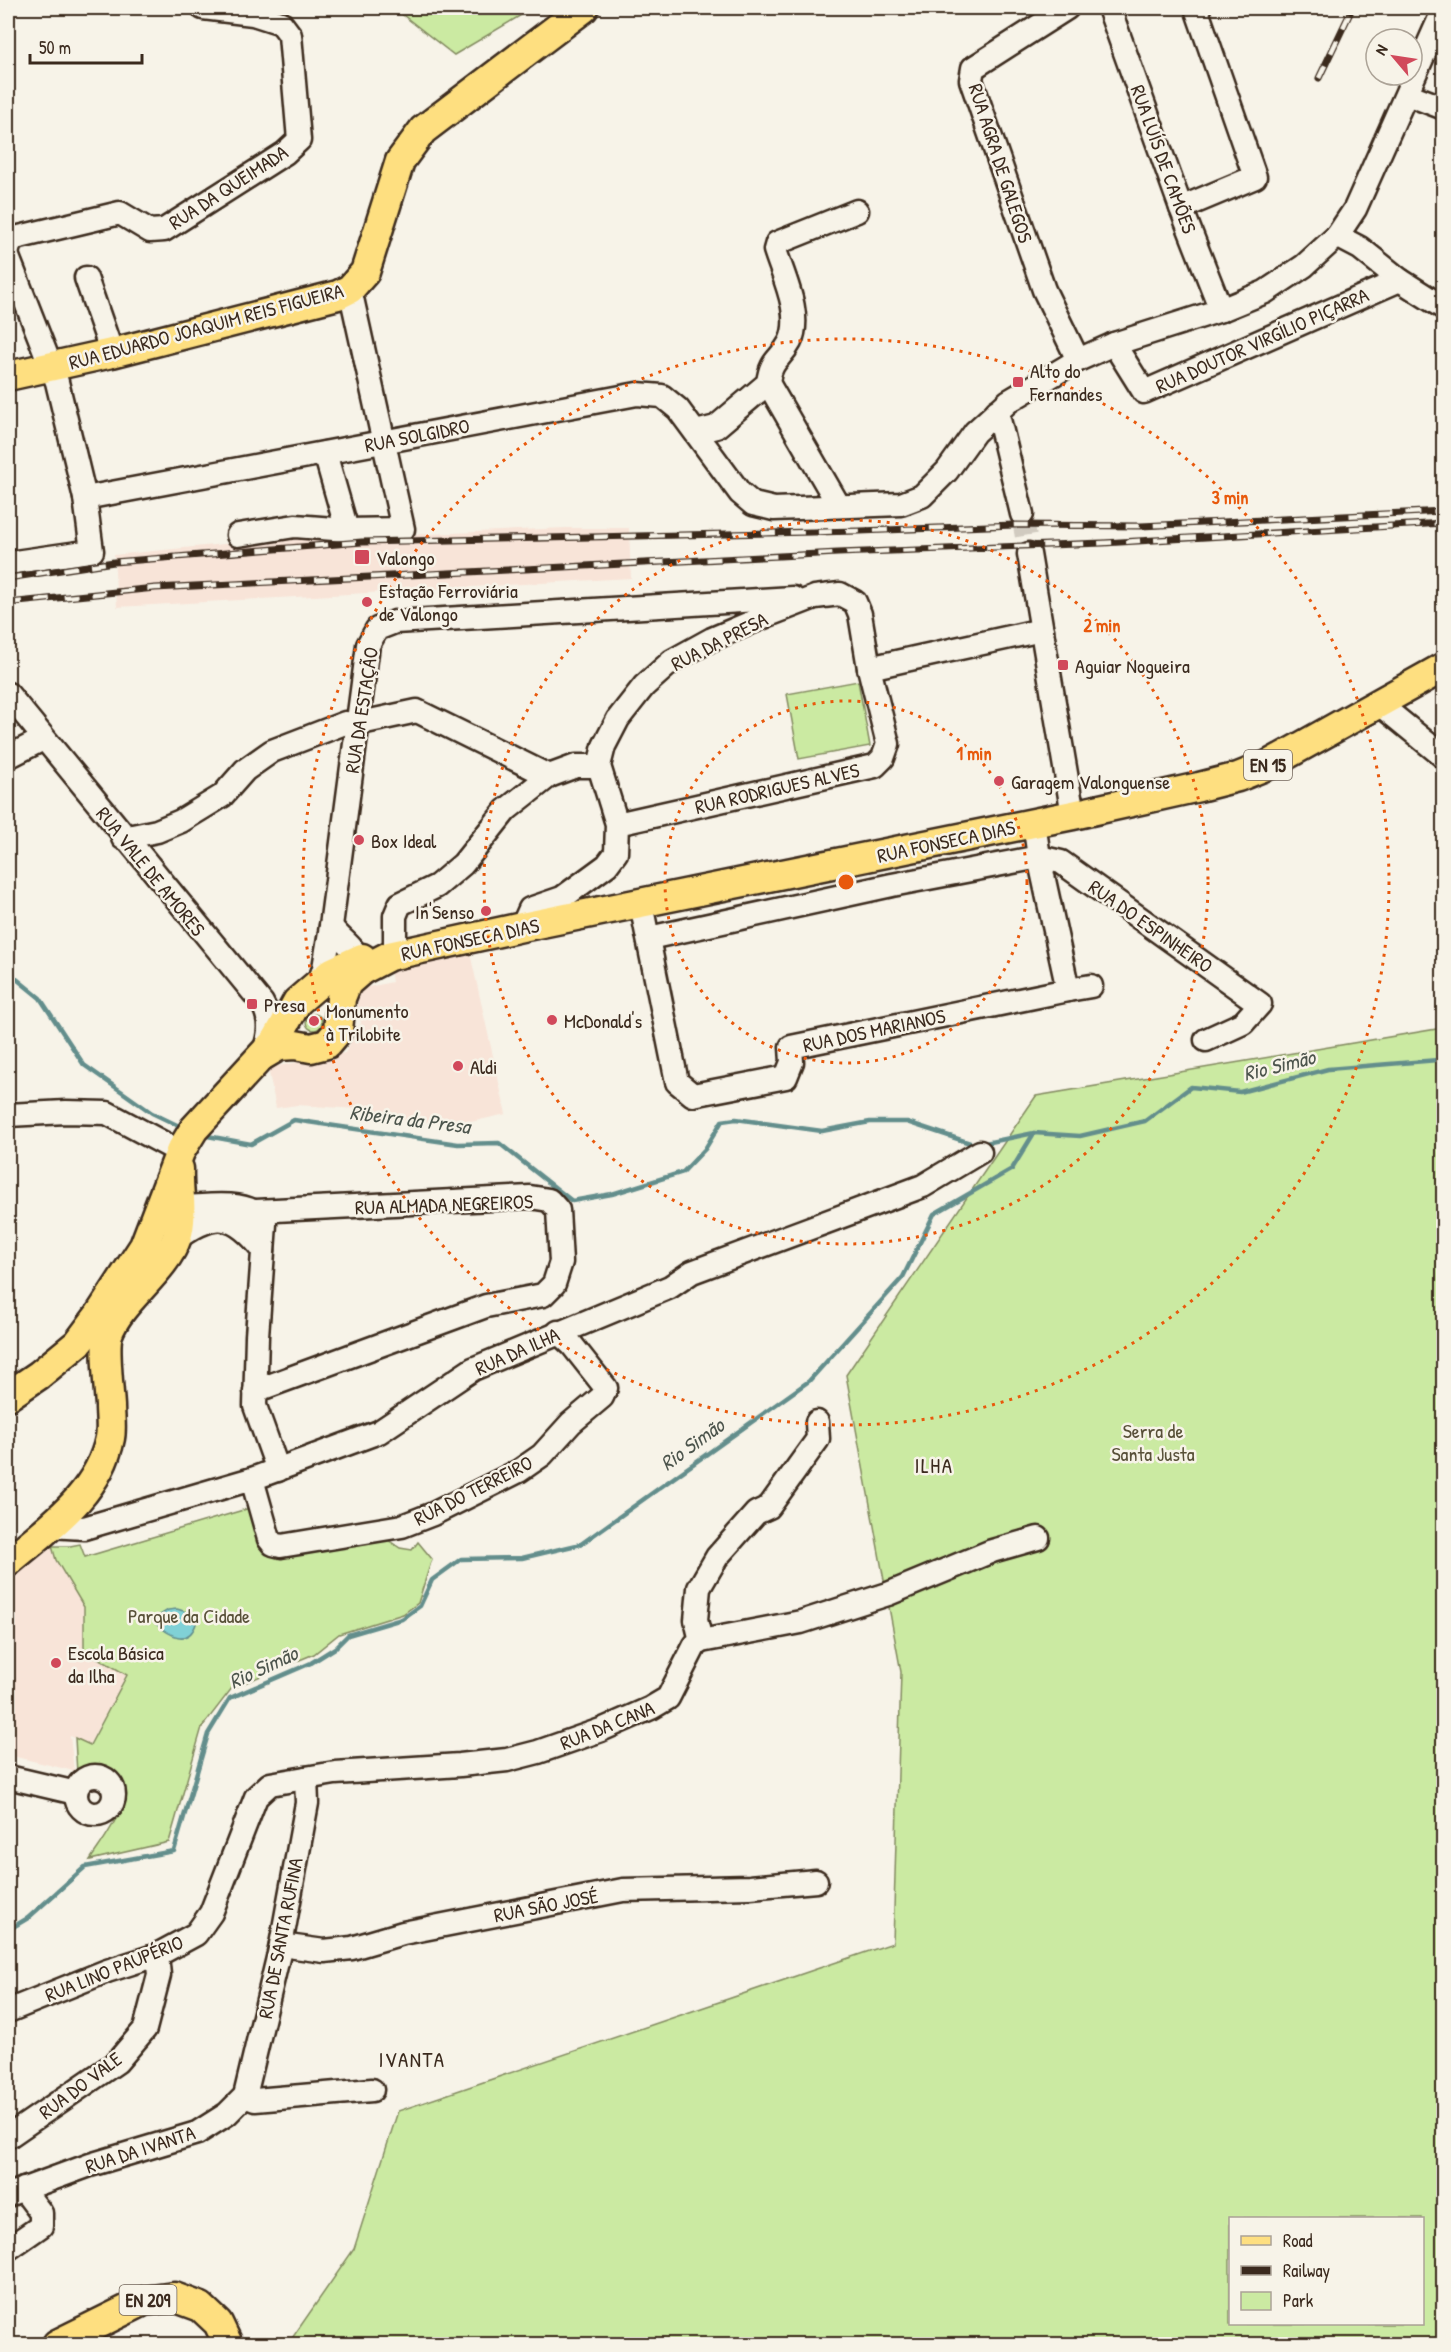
<svg xmlns="http://www.w3.org/2000/svg" width="1451" height="2352" font-family="'Patrick Hand',sans-serif">
  <style>
    .built { fill: #f8e4d8 }
    .green { fill: #cbeaa2; stroke: #838a60; stroke-width: 1.5; fill-rule: evenodd }
    .water { fill: #80d1d6; stroke: #648e8c; stroke-width: 1.5 }
    .lines { fill: none; stroke-linecap: round; stroke-linejoin: round }
    .stream { stroke: #648e8c; stroke-width: 4.5 }
    .minor-tunnel { stroke: #d1cbc0; stroke-width: 22; stroke-dasharray: 22 11; stroke-linecap: butt }
    .minor-casing { stroke: #3b2a1e; stroke-width: 27 }
    .major-casing { stroke: #3b2a1e; stroke-width: 33 }
    .minor { stroke: #f7f3e8; stroke-width: 22 }
    .major { stroke: #fedf80; stroke-width: 28 }
    .rail-casing { stroke: #3b2a1e; stroke-width: 7 }
    .rail { stroke: #f7f3e8; stroke-width: 4.5; stroke-dasharray: 14; stroke-linecap: butt }
    .ring { fill: none; stroke: #e8590c; stroke-width: 3; stroke-dasharray: 3 6 }
    .poi-dot { fill: #d1495b; stroke: #f7f3e8; stroke-width: 2 }
    .labels { text-anchor: middle; dominant-baseline: central; stroke-width: 5; stroke-linejoin: round; paint-order: stroke }
    .shield { fill: #f7f3e8; stroke: #73665b; stroke-width: 1.5 }
    .shield-label { font-size: 18px; font-weight: bold; fill: #3b2a1e }
    .street-label { font-size: 20px; fill: #3b2a1e; stroke: #f7f3e8 }
    .poi-label { font-size: 20px; fill: #3b2a1e; stroke: #f7f3e8; text-anchor: start }
    .park-label { font-size: 20px; fill: #585038; stroke: #f7f3e8 }
    .water-label { font-size: 21px; font-style: italic; fill: #4c544c; stroke: #f7f3e8 }
    .neighbourhood-label { font-size: 21px; letter-spacing: 1.5px; fill: #3b2a1e; stroke: #f7f3e8 }
    .centre { fill: #e8590c; stroke: #f7f3e8; stroke-width: 3 }
    .ring-label { font-size: 18px; text-anchor: middle; font-weight: bold; fill: #e8590c; stroke: #f7f3e8; stroke-width: 5; stroke-linejoin: round; paint-order: stroke }
  </style>
  <rect width="100%" height="100%" fill="#f7f3e8"/>
  <filter id="ink" filterUnits="userSpaceOnUse"><feTurbulence type="fractalNoise" baseFrequency=".0167" numOctaves="2"/><feDisplacementMap in="SourceGraphic" scale="12" xChannelSelector="R" yChannelSelector="G"/><feConvolveMatrix kernelMatrix="1 2 1 2 8 2 1 2 1" color-interpolation-filters="sRGB"/></filter>
  <g filter="url(#ink)">
    <g class="built">
      <polygon points="566,528 629,528 631,578 117,607 114,555 244,542"/>
      <polygon points="470,953 506,1114 462,1124 399,1120 357,1109 297,1105 276,1108 268,1068 345,1053 361,1023 355,990 392,982 390,971"/>
      <polygon points="52,1546 56,1560 84,1607 84,1650 127,1675 89,1745 70,1736 74,1771 8,1755 8,1582 42,1550"/>
    </g>
    <g class="green">
      <polygon points="394,8 533,8 454,55"/>
      <polygon points="858,681 870,746 799,759 787,694"/>
      <circle cx="314" cy="1022" r="8"/>
      <path d="M1443 1028V2344H288L354 2249 398 2111 893 1943 901 1672 846 1375 1036 1096ZM1230 2218H1422V2324H1230Z"/>
      <path d="M250 1508 263 1549 382 1536 400 1548 412 1550 418 1542 432 1559 418 1603 403 1614 339 1634 314 1654 232 1688 202 1727 169 1842 90 1860C104 1838 140 1796 112 1773 100 1764 88 1767 77 1774L75 1738 90 1745 127 1675 84 1650V1607L56 1560 52 1546H70L80 1544 85 1557Z"/>
    </g>
    <path class="water" d="M177 1609C186 1611 193 1615 196 1624 188 1647 169 1635 156 1624L157 1617 168 1610Z"/>
    <g class="lines">
      <g class="stream">
        <polyline points="8,972 40,998 84,1065 152,1113 177,1125"/>
        <polyline points="202,1135 251,1144 294,1120 458,1144 499,1143 572,1201 612,1194 683,1172 705,1149 722,1121 736,1119 822,1131 870,1122 907,1122 976,1145 1034,1133"/>
        <polyline points="8,1930 28,1918 85,1867 174,1851 208,1734 230,1698 311,1663 335,1648 348,1635 402,1619 420,1606 432,1580 461,1559 522,1558 581,1544 809,1381 903,1277 934,1214 1012,1169 1034,1133 1080,1136 1145,1121 1191,1087 1240,1092 1328,1069 1438,1060 1444,1056"/>
      </g>
      <polyline class="minor-tunnel" points="1022,514 1029,554"/>
      <defs>
        <g id="minor">
          <polyline points="1067,8 973,68 971,80 1044,290 1078,360"/>
          <polyline points="1109,8 1181,208 1221,310"/>
          <polyline points="1407,94 1444,108"/>
          <polyline points="1181,208 1255,177 1196,8"/>
          <polyline points="1337,236 1360,248 1400,280 1444,308"/>
          <polyline points="8,250 11,239 120,213 150,231 164,230 285,153 299,140 290,35 281,23 253,14 203,8"/>
          <polyline points="8,257 57,382 85,498 92,551 8,563"/>
          <polyline points="86,278 112,353"/>
          <polyline points="1114,344 1144,392 1400,280"/>
          <polyline points="768,383 839,506"/>
          <polyline points="997,411 1022,514"/>
          <path d="M696 432 716 427 768 383C771 358 780 361 790 342 803 315 783 276 775 250L777 243 857 211"/>
          <polyline points="325,453 347,530"/>
          <polyline points="85,498 637,394 662,396 678,409 740,493 753,504 774,509 901,504 922,496 947,471 975,432 1009,401 1078,360 1114,344 1221,310 1265,292 1304,266 1337,236 1355,209 1444,9"/>
          <polyline points="238,535 295,526 347,530 403,529 350,289"/>
          <polyline points="1029,554 1073,815"/>
          <polyline points="869,668 1042,630"/>
          <path d="M8 694 262 1003C272 1020 270 1034 264 1052"/>
          <polyline points="1378,703 1444,757"/>
          <polyline points="8,757 43,739"/>
          <polyline points="123,838 157,831 181,821 222,796 245,770 272,751 345,723 356,724 417,711 549,776 576,766 599,766"/>
          <polyline points="641,904 677,1082 693,1095 786,1077 792,1062 791,1047 1068,990 1039,857 1034,823"/>
          <path d="M331 926C340 941 357 946 358 964L349 972"/>
          <polyline points="522,927 530,909 562,898 607,865 616,853 617,824 599,766 604,746 618,719 644,686 672,661 712,639 766,616 815,597 840,594 855,602 860,614 869,668 888,744 883,758 875,766 617,824"/>
          <polyline points="649,938 892,885 1039,857 1061,862 1260,1004 1243,1023 1206,1040"/>
          <polyline points="395,955 395,916 400,904 437,886 463,864 506,810 549,776"/>
          <polyline points="319,983 324,968 331,926 368,645 377,629 395,622 793,598"/>
          <polyline points="1068,990 1091,986"/>
          <polyline points="8,1115 66,1112 107,1113 180,1152"/>
          <path d="M181 1207C206 1207 254 1197 265 1224L257 1336 255 1406 278 1470"/>
          <path d="M176 1239C215 1211 233 1212 263 1250"/>
          <polyline points="255,1391 486,1306 543,1295 554,1284 561,1262 558,1210 549,1200 530,1197 256,1211"/>
          <polyline points="252,1479 269,1539 273,1544 281,1546 402,1526 433,1514 519,1471 542,1455 571,1423 602,1397 606,1388 572,1345 558,1332"/>
          <polyline points="50,1526 84,1528 252,1479 379,1432 473,1369 670,1287 692,1272 923,1186 980,1152"/>
          <polyline points="701,1641 696,1620 699,1588 717,1557 756,1513 769,1507 818,1439 817,1422"/>
          <circle cx="95" cy="1795" r="19"/>
          <polyline points="8,1777 76,1793"/>
          <polyline points="281,1945 324,1951 352,1948 403,1933 623,1890 750,1887 816,1881"/>
          <polyline points="8,2011 107,1971 157,1955 196,1934 211,1913 256,1797 270,1784 335,1773 460,1765 507,1760 538,1752 601,1730 651,1708 668,1698 695,1645 701,1641 801,1622 888,1594 992,1551 1038,1538"/>
          <polyline points="245,2096 255,2100 372,2090"/>
          <polyline points="8,2137 117,2062 145,2029 159,1975 157,1955"/>
          <polyline points="8,2195 90,2165 197,2133 227,2114 245,2096 281,1945 307,1803 306,1778"/>
          <polyline points="8,2249 41,2226 41,2213 23,2189"/>
        </g>
        <g id="major">
          <polyline points="8,376 112,353 338,295 350,289 365,272 400,161 423,130 584,8"/>
          <polyline points="262,1056 279,1046 295,1045 311,1048 327,1044 338,1031 341,998 347,983 362,970 389,956 522,927 1073,815 1199,787 1238,777 1268,765 1444,667"/>
          <polyline points="8,1396 39,1375 78,1343 99,1315 144,1246 180,1152 194,1129 276,1040 297,1002 332,972 362,958"/>
          <path d="M8 1562C48 1528 99 1494 110 1438 112 1428 110 1416 110 1406 109 1390 104 1347 108 1334 120 1300 165 1273 177 1237 184 1214 178 1192 179 1169"/>
          <polyline points="57,2344 144,2301 174,2297 201,2307 218,2323 228,2344"/>
        </g>
      </defs>
      <use href="#minor" class="minor-casing"/>
      <use href="#major" class="major-casing"/>
      <use href="#minor" class="minor"/>
      <use href="#major" class="major"/>
      <defs>
        <g id="rail">
          <polyline points="1319,78 1350,13"/>
          <polyline points="8,578 114,562 362,542 860,531 1014,525 1141,526 1444,511"/>
          <polyline points="8,603 155,588 838,553 1103,543 1444,523"/>
        </g>
      </defs>
      <use href="#rail" class="rail-casing"/>
      <use href="#rail" class="rail"/>
    </g>
  </g>
  <g class="ring">
    <circle cx="846" cy="882" r="181"/>
    <circle cx="846" cy="882" r="362"/>
    <circle cx="846" cy="882" r="543"/>
  </g>
  <g class="poi-dot">
    <rect x="1012" y="376" width="12" height="12" rx="3"/>
    <rect x="354" y="549" width="16" height="16" rx="3"/>
    <circle cx="367" cy="602" r="6"/>
    <rect x="1057" y="659" width="12" height="12" rx="3"/>
    <circle cx="999" cy="781" r="6"/>
    <circle cx="359" cy="840" r="6"/>
    <circle cx="486" cy="911" r="6"/>
    <rect x="246" y="998" width="12" height="12" rx="3"/>
    <circle cx="552" cy="1020" r="6"/>
    <circle cx="314" cy="1021" r="6"/>
    <circle cx="458" cy="1066" r="6"/>
    <circle cx="56" cy="1663" r="6"/>
  </g>
  <g class="labels">
    <g class="shield">
      <rect x="1244" y="750" width="48" height="30" rx="4.5"/>
      <rect x="119.5" y="2285" width="57" height="30" rx="4.5"/>
    </g>
    <g class="shield-label">
      <text x="1268" y="765">EN 15</text>
      <text x="148" y="2300">EN 209</text>
    </g>
    <g class="street-label">
      <text transform="translate(1164 159) rotate(70)">RUA LUÍS DE CAMÕES</text>
      <text transform="translate(1001 163) rotate(72)">RUA AGRA DE GALEGOS</text>
      <text transform="translate(228 187) rotate(-33)">RUA DA QUEIMADA</text>
      <text transform="translate(206 326) rotate(-15)">RUA EDUARDO JOAQUIM REIS FIGUEIRA</text>
      <text transform="translate(1262 340) rotate(-24)">RUA DOUTOR VIRGÍLIO PIÇARRA</text>
      <text transform="translate(417 435) rotate(-11)">RUA SOLGIDRO</text>
      <text transform="translate(719 641) rotate(-27)">RUA DA PRESA</text>
      <text transform="translate(361 710) rotate(-81)">RUA DA ESTAÇÃO</text>
      <text transform="translate(777 788) rotate(-13)">RUA RODRIGUES ALVES</text>
      <text transform="translate(946 841) rotate(-12)">RUA FONSECA DIAS</text>
      <text transform="translate(151 871) rotate(51)">RUA VALE DE AMORES</text>
      <text transform="translate(1151 926) rotate(35)">RUA DO ESPINHEIRO</text>
      <text transform="translate(470 939) rotate(-12)">RUA FONSECA DIAS</text>
      <text transform="translate(874 1030) rotate(-12)">RUA DOS MARIANOS</text>
      <text transform="translate(444 1204) rotate(-2)">RUA ALMADA NEGREIROS</text>
      <text transform="translate(517 1351) rotate(-24)">RUA DA ILHA</text>
      <text transform="translate(473 1490) rotate(-27)">RUA DO TERREIRO</text>
      <text transform="translate(607 1725) rotate(-22)">RUA DA CANA</text>
      <text transform="translate(546 1905) rotate(-11)">RUA SÃO JOSÉ</text>
      <text transform="translate(280 1938) rotate(-79)">RUA DE SANTA RUFINA</text>
      <text transform="translate(114 1968) rotate(-22)">RUA LINO PAUPÉRIO</text>
      <text transform="translate(80 2085) rotate(-37)">RUA DO VALE</text>
      <text transform="translate(140 2149) rotate(-18)">RUA DA IVANTA</text>
    </g>
    <g class="poi-label">
      <text x="1030" y="370">Alto do<tspan x="1030" dy="23">Fernandes</tspan></text>
      <text x="376" y="557">Valongo</text>
      <text x="379" y="590">Estação Ferroviária<tspan x="379" dy="23">de Valongo</tspan></text>
      <text x="1075" y="665">Aguiar Nogueira</text>
      <text x="1011" y="781">Garagem Valonguense</text>
      <text x="371" y="840">Box Ideal</text>
      <text x="474" y="911" text-anchor="end">In'Senso</text>
      <text x="264" y="1004">Presa</text>
      <text x="326" y="1010">Monumento<tspan x="326" dy="23">à Trilobite</tspan></text>
      <text x="564" y="1020">McDonald's</text>
      <text x="470" y="1066">Aldi</text>
      <text x="68" y="1652">Escola Básica<tspan x="68" dy="23">da Ilha</tspan></text>
    </g>
    <g class="park-label">
      <text x="1153" y="1430">Serra de<tspan x="1153" dy="23">Santa Justa</tspan></text>
      <text x="189" y="1615">Parque da Cidade</text>
    </g>
    <g class="water-label">
      <text transform="translate(1279 1065) rotate(-14)">Rio Simão</text>
      <text transform="translate(410 1119) rotate(7)">Ribeira da Presa</text>
      <text transform="translate(692 1444) rotate(-36)">Rio Simão</text>
      <text transform="translate(263 1667) rotate(-25)">Rio Simão</text>
    </g>
    <g class="neighbourhood-label">
      <text x="934" y="1465">ILHA</text>
      <text x="412" y="2059">IVANTA</text>
    </g>
  </g>
  <circle cx="846" cy="882" r="9" class="centre"/>
  <g class="ring-label">
    <text x="1230" y="504">3 min</text>
    <text x="1102" y="632">2 min</text>
    <text x="974" y="760">1 min</text>
  </g>
  <rect width="1451" height="2352" fill="none" stroke="#f7f3e8" stroke-width="30"/>
  <rect x="15" y="15" width="1421" height="2322" fill="none" stroke="#3b2a1e" stroke-width="2" filter="url(#ink)"/>
  <rect x="1229" y="2217" width="195" height="108" fill="#f7f3e8" stroke="#aca397" stroke-width="1.5"/>
  <rect x="1241" y="2236" width="30" height="9" fill="#fedf80" stroke="#aca397" stroke-width="1.5"/>
  <text x="1283" y="2247" font-size="18" fill="#3b2a1e">Road</text>
  <rect x="1241" y="2266" width="30" height="9" fill="#3b2a1e" stroke="#aca397" stroke-width="1.5"/>
  <text x="1283" y="2277" font-size="18" fill="#3b2a1e">Railway</text>
  <rect x="1241" y="2292" width="30" height="18" fill="#cbeaa2" stroke="#aca397" stroke-width="1.5"/>
  <text x="1283" y="2307" font-size="18" fill="#3b2a1e">Park</text>
  <g transform="translate(1394 57) rotate(299)"><circle r="28" fill="#f7f3e8" stroke="#aca397" stroke-width="1.5"/>
  <path d="M0-4.5L10 22L0 15L-10 22Z" fill="#d1495b"/>
  <text y="-9" font-size="16" font-weight="bold" text-anchor="middle" fill="#3b2a1e">N</text>
  </g>
  <path d="M30 54v9h112v-9" fill="none" stroke="#3b2a1e" stroke-width="3"/>
  <text x="39" y="54" font-size="18" fill="#3b2a1e" stroke="#f7f3e8" stroke-width="4.5" paint-order="stroke">50 m</text>
</svg>
